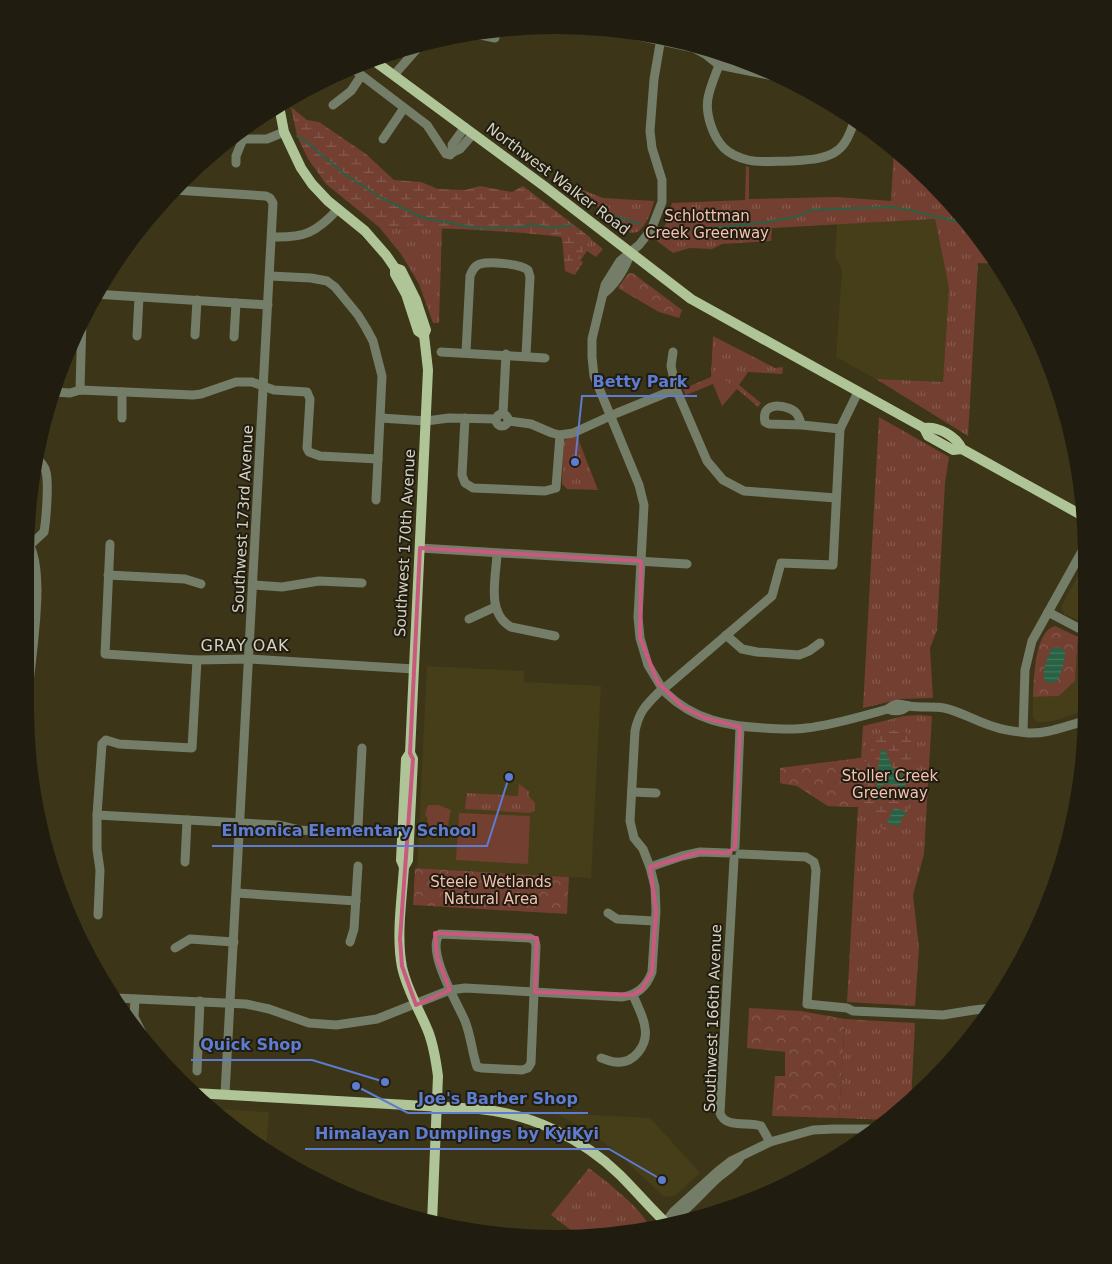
<svg xmlns="http://www.w3.org/2000/svg" width="1112" height="1264" font-family="'DejaVu Sans',sans-serif">
  <style>
    .built { fill: #463e18 }
    .grass { fill: url(#grass-tufts) }
    .forest { fill: url(#forest-crowns) }
    .wetland { fill: url(#wetland-marsh); fill-rule: evenodd }
    .garden { fill: #723f31 }
    .water { fill: url(#water-rules) }
    .lines { fill: none; stroke-linecap: round; stroke-linejoin: round }
    .stream { stroke: #286144; stroke-width: 2 }
    .minor { stroke: #737d67; stroke-width: 9 }
    .major { stroke: #afc497; stroke-width: 10 }
    .marked { fill: none; stroke: #c9597f; stroke-width: 4; stroke-linejoin: round }
    .labels { text-anchor: middle; dominant-baseline: central; stroke-width: 4; stroke-linejoin: round; paint-order: stroke }
    .street-label { font-size: 15px; fill: #d6d2c2; stroke: #201d10 }
    .park-label { font-size: 15px; fill: #f6c1b2; stroke: #201d10 }
    .neighbourhood-label { font-size: 16px; letter-spacing: 1px; fill: #d6d2c2; stroke: #201d10 }
    .leader { fill: none; stroke: #5e7cd0; stroke-width: 2 }
    .callout-dot { fill: #5e7cd0; stroke: #201d10; stroke-width: 2 }
    .callout-label { font-size: 16px; text-anchor: middle; font-weight: bold; fill: #5e7cd0; stroke: #201d10; stroke-width: 4; stroke-linejoin: round; paint-order: stroke }
  </style>
  <defs>
    <pattern id="grass-tufts" width="24" height="20" patternUnits="userSpaceOnUse" patternTransform="scale(1.25)"><rect width="24" height="20" fill="#723f31"/><path d="M3 7l-1-3M5 7V3M7 7l1-3M15 17l-1-3M17 17v-4M19 17l1-3" fill="none" stroke="#855a4d"/></pattern>
    <pattern id="forest-crowns" width="20" height="18" patternUnits="userSpaceOnUse" patternTransform="scale(1.25)"><rect width="20" height="18" fill="#723f31"/><path d="M2 6a3 3 0 1 1 6 0M12 15a3 3 0 1 1 6 0" fill="none" stroke="#855a4d"/></pattern>
    <pattern id="wetland-marsh" width="20" height="14" patternUnits="userSpaceOnUse" patternTransform="scale(1.25)"><rect width="20" height="14" fill="#723f31"/><path d="M1 5h8M5 5V1M11 12h8M15 12V8" fill="none" stroke="#855a4d"/></pattern>
    <pattern id="water-rules" width="6" height="5" patternUnits="userSpaceOnUse" patternTransform="scale(1.25)"><rect width="6" height="5" fill="#286144"/><path d="M0 2.5h6" fill="none" stroke="#46775d"/></pattern>
  </defs>
  <rect width="100%" height="100%" fill="#3c3518"/>
  <g class="built">
    <polygon points="935,219 949,288 943,383 876,379 836,357 842,270 835,256 837,224"/>
    <polygon points="1086,561 1086,624 1064,614 1061,607"/>
    <polygon points="1078,637 1086,640 1086,710 1061,719 1046,722 1037,722 1033,717 1033,697 1059,696 1075,681"/>
    <polygon points="427,666 524,671 524,682 601,686 591,878 417,868"/>
    <polygon points="211,1109 269,1112 266,1149 233,1129"/>
    <polygon points="555,1113 650,1118 700,1173 676,1195 670,1197 663,1196 613,1149 586,1130"/>
  </g>
  <g class="grass">
    <polygon points="894,148 906,157 977,233 997,264 978,263 968,436 876,379 943,382 949,288 935,219 772,228 771,241 722,244 712,249 690,248 673,253 657,241 666,223 672,203 745,200 746,166 749,167 749,199 837,197 891,201"/>
    <path d="M576 190H583L603 198 654 201C651 213 647 224 638 232L630 233Z"/>
    <polygon points="379,227 442,228 439,323 433,323 419,284 401,254"/>
    <polygon points="582,232 603,249 596,257 587,251 574,270 567,265 561,236"/>
    <polygon points="713,336 775,368 783,367 782,374 748,372 739,385 761,403 758,407 737,389 722,406 713,384 686,395 683,389 711,377"/>
    <polygon points="879,417 949,457 945,483 937,630 930,648 933,698 901,699 863,708"/>
    <polygon points="577,436 598,490 567,489 562,484 563,442 566,439"/>
    <polygon points="919,715 932,716 924,854 913,895 919,948 915,1006 847,1002 858,807 828,806 797,786 780,783 780,768 861,758 863,726 904,716"/>
    <polygon points="519,784 530,792 528,795 535,803 535,811 529,813 465,809 467,793 518,796"/>
    <polygon points="845,1019 915,1023 911,1102 887,1120 839,1118"/>
    <path d="M589 1168C602 1178 647 1212 649 1228L590 1238 580 1237 551 1215Z"/>
  </g>
  <g class="forest">
    <polygon points="630,273 634,274 682,310 679,318 659,312 618,288 627,275"/>
    <path d="M1055 626 1078 637 1075 681 1059 696 1033 697C1034 680 1034 631 1055 626Z"/>
    <polygon points="861,758 869,761 868,789 858,807 828,806 797,786 780,783 780,768"/>
    <polygon points="415,868 569,877 567,914 413,905"/>
    <polygon points="749,1008 801,1011 845,1019 839,1118 772,1116 775,1076 785,1076 785,1052 747,1048"/>
  </g>
  <g class="wetland">
    <polygon points="291,107 307,120 319,122 366,154 394,180 421,182 438,189 465,190 480,186 512,192 523,186 591,238 578,259 583,262 575,275 565,271 562,237 525,233 458,229 379,227 326,184 308,159 297,136"/>
    <path d="M900 729C922 738 910 765 908 782 907 797 913 825 893 830 876 835 877 809 860 811V806L868 789V765L873 737 877 734ZM881 752 888 755 891 768 898 775H907L903 797 899 798 900 787 898 785 884 784 880 787 881 792C874 778 880 766 881 752ZM894 809 906 812 902 819 892 824 887 819 891 817 890 813Z"/>
  </g>
  <g class="garden">
    <polygon points="723,378 736,389 722,406 713,382"/>
    <path d="M429 805H439L451 810 446 835C439 838 433 836 428 831L427 817 425 816 427 807Z"/>
    <polygon points="459,813 530,816 528,864 456,860"/>
  </g>
  <g class="water">
    <path d="M1057 647 1065 650C1065 661 1062 672 1057 681 1034 691 1047 657 1052 648Z"/>
    <path d="M884 749C890 758 889 766 898 775H907L903 797 899 798 901 791 898 785 884 784 880 787 881 799 877 801V775L881 751Z"/>
    <polygon points="895,808 906,812 906,814 902,817 901,823 896,827 894,824 891,825 886,820 891,817 890,813"/>
  </g>
  <g class="lines">
    <g class="stream">
      <polyline points="263,116 267,118"/>
      <polyline points="297,136 305,141 343,173 381,198 424,218 477,228 523,227 530,224 552,228 572,225"/>
      <polyline points="610,215 640,224"/>
      <path d="M662 230C701 229 739 227 778 220 789 218 801 217 810 210L892 207 909 210 962 223H968"/>
    </g>
    <g class="minor">
      <polyline points="624,29 639,36 694,48 705,54 719,65 778,77"/>
      <polyline points="476,34 495,38"/>
      <path d="M719 65C715 76 710 87 708 98 705 114 713 137 724 148 730 154 740 158 748 160 761 163 776 161 790 161 805 160 826 160 838 150 847 143 851 130 855 120"/>
      <polyline points="352,68 427,125 446,154 450,155 453,152 460,149 473,134"/>
      <polyline points="394,75 422,43"/>
      <polyline points="333,105 351,91 361,76"/>
      <polyline points="233,135 243,139"/>
      <polyline points="383,139 404,108"/>
      <polyline points="453,152 452,145 465,127"/>
      <polyline points="236,163 236,156 243,139 267,139 284,132"/>
      <polyline points="174,190 266,196 270,198 273,203 225,1094"/>
      <path d="M272 237C304 238 316 233 338 209"/>
      <polyline points="270,276 311,278 327,281 335,287 358,315 366,328 373,341 382,376 376,500"/>
      <polyline points="94,294 268,305"/>
      <path d="M603 294C616 284 624 270 630 255"/>
      <polyline points="195,335 197,300"/>
      <polyline points="137,336 139,297"/>
      <polyline points="234,337 236,303"/>
      <polyline points="441,352 545,358"/>
      <path d="M466 352 470 276C472 271 474 266 480 264 490 261 520 264 528 270L530 277 526 355"/>
      <polyline points="673,352 671,366 676,389 707,461 723,480 744,491 836,498"/>
      <polyline points="80,390 82,318"/>
      <polyline points="54,392 70,393 80,390 193,395 201,394 236,382 252,382 274,390 307,392 310,399 307,448 309,452 320,456 378,459"/>
      <polyline points="503,413 506,354"/>
      <circle cx="502" cy="420" r="6"/>
      <polyline points="122,418 122,392"/>
      <polyline points="381,418 426,421 449,418 496,419"/>
      <polyline points="465,418 462,475 465,483 473,488 545,491 556,488 560,435"/>
      <polyline points="509,421 531,424 552,433 560,435 573,433 617,413 676,389"/>
      <path d="M802 425C800 421 799 417 797 414 791 405 760 399 765 422L769 424 802 425 840 429"/>
      <polyline points="110,544 105,654 197,660 250,659 414,669"/>
      <path d="M30 545 44 532C46 520 49 484 46 472 45 466 40 461 35 457"/>
      <polyline points="420,548 687,564"/>
      <path d="M497 554C496 578 486 613 511 627L555 636"/>
      <polyline points="108,575 185,579 201,584"/>
      <polyline points="254,585 282,587 319,581 362,583"/>
      <polyline points="26,589 37,590"/>
      <polyline points="1048,612 1086,632"/>
      <polyline points="469,619 495,607"/>
      <polyline points="726,635 742,649 757,652 799,655 809,651 820,643"/>
      <polyline points="660,685 648,665 640,638 638,617 644,505 639,485 594,376 592,357 592,339 605,285 620,261 639,245 651,230 662,202 662,180 652,148 650,131 654,79 661,38"/>
      <polyline points="667,686 772,596 781,563 833,565 840,429 858,392"/>
      <path d="M666 693C694 720 727 726 764 728 778 729 793 730 806 728 834 725 862 716 888 709 896 702 900 704 909 706 920 708 932 706 944 708 962 712 977 722 995 727 1006 731 1018 732 1029 733 1049 734 1067 725 1086 721"/>
      <path d="M888 709C895 712 902 711 908 706"/>
      <path d="M26 715C27 677 50 567 26 540"/>
      <polyline points="1023,732 1025,670 1032,641 1086,544"/>
      <polyline points="632,792 656,793"/>
      <polyline points="97,815 278,825 299,830 351,833 358,826 362,748"/>
      <polyline points="735,847 740,727"/>
      <polyline points="740,854 806,857 814,862 816,870 807,1004 847,1008 853,1011 943,1015 974,1010 992,1008"/>
      <path d="M734 859 720 1113C725 1129 749 1121 761 1126L770 1142"/>
      <polyline points="185,862 187,820"/>
      <polyline points="650,867 682,856 700,852 728,853"/>
      <polyline points="237,893 356,901"/>
      <polyline points="608,913 617,919 655,921"/>
      <polyline points="98,915 100,870 97,849 97,815 102,744 106,740 119,744 192,748 197,660"/>
      <path d="M440 934 530 938 535 941 536 946 531 1063 528 1068 522 1070 482 1068 477 1067C472 1052 471 1036 465 1021 458 1004 425 950 440 934Z"/>
      <polyline points="350,942 354,929 358,866"/>
      <polyline points="175,948 190,939 234,942"/>
      <path d="M116 998 246 1004 269 1009 309 1023 336 1025 377 1019 450 990 465 988 622 997C638 995 647 986 652 972L656 911 655 887 650 867 643 849 634 838 630 821 635 731C639 712 645 706 659 692"/>
      <polyline points="135,999 134,1017 141,1031"/>
      <path d="M601 1058C605 1059 611 1062 616 1062 634 1064 648 1045 645 1028 644 1017 637 1005 633 995"/>
      <polyline points="197,1071 200,1001"/>
      <path d="M668 1222C688 1211 702 1192 719 1177 727 1170 734 1167 740 1158"/>
      <polyline points="665,1223 674,1211 717,1172 731,1161 770,1142 813,1130 834,1129 873,1129"/>
    </g>
    <g class="major">
      <polyline points="373,60 544,186 691,299 924,428 928,436 953,450 962,449"/>
      <polyline points="279,106 284,132 301,168 312,184 328,201 365,231 386,255 395,268 395,274 406,294 418,331 424,335"/>
      <path d="M395 268 401 270 416 300 426 330 424 335 428 370 410 753 413 759 408 860 404 867C402 898 396 936 402 967 407 990 419 1009 428 1031 434 1046 436 1061 438 1076L432 1223"/>
      <path d="M924 428C938 426 956 436 962 449L1085 517"/>
      <polyline points="404,867 401,860 406,759 410,753"/>
      <path d="M194 1093 479 1109C531 1114 582 1138 620 1175 636 1191 651 1209 668 1225"/>
    </g>
  </g>
  <path class="marked" d="M420 548 641 561 640 638 658 683 683 707 705 718 740 727 735 847 728 853 700 852 650 867 656 911 652 972 642 989 633 995 535 992 537 938 435 933 437 957 450 990 416 1005 402 966 400 939 413 759 410 753Z"/>
  <g class="labels">
    <g class="street-label">
      <text transform="translate(558 179) rotate(37)">Northwest Walker Road</text>
      <text transform="translate(243 519) rotate(-87)">Southwest 173rd Avenue</text>
      <text transform="translate(405 543) rotate(-87)">Southwest 170th Avenue</text>
      <text transform="translate(713 1018) rotate(-88)">Southwest 166th Avenue</text>
    </g>
    <g class="park-label">
      <text x="707" y="216">Schlottman<tspan x="707" dy="17">Creek Greenway</tspan></text>
      <text x="890" y="776">Stoller Creek<tspan x="890" dy="17">Greenway</tspan></text>
      <text x="491" y="882">Steele Wetlands<tspan x="491" dy="17">Natural Area</tspan></text>
    </g>
    <g class="neighbourhood-label">
      <text x="245" y="645">GRAY OAK</text>
    </g>
  </g>
  <path d="M0 0H1112V1264H0ZM556 34H556A522 522 0 0 1 1078 556V708A522 522 0 0 1 556 1230H556A522 522 0 0 1 34 708V556A522 522 0 0 1 556 34Z" fill="#201d10" fill-rule="evenodd"/>
  <path class="leader" d="M575 462L582 396H697M509 777L487 846H212M385 1082L312 1060H191M356 1086L408 1113H588M662 1180L609 1149H305"/>
  <g class="callout-dot">
    <circle cx="575" cy="462" r="5"/>
    <circle cx="509" cy="777" r="5"/>
    <circle cx="385" cy="1082" r="5"/>
    <circle cx="356" cy="1086" r="5"/>
    <circle cx="662" cy="1180" r="5"/>
  </g>
  <g class="callout-label">
    <text x="640" y="387">Betty Park</text>
    <text x="349" y="836">Elmonica Elementary School</text>
    <text x="251" y="1050">Quick Shop</text>
    <text x="498" y="1104">Joe's Barber Shop</text>
    <text x="457" y="1139">Himalayan Dumplings by KyiKyi</text>
  </g>
</svg>
